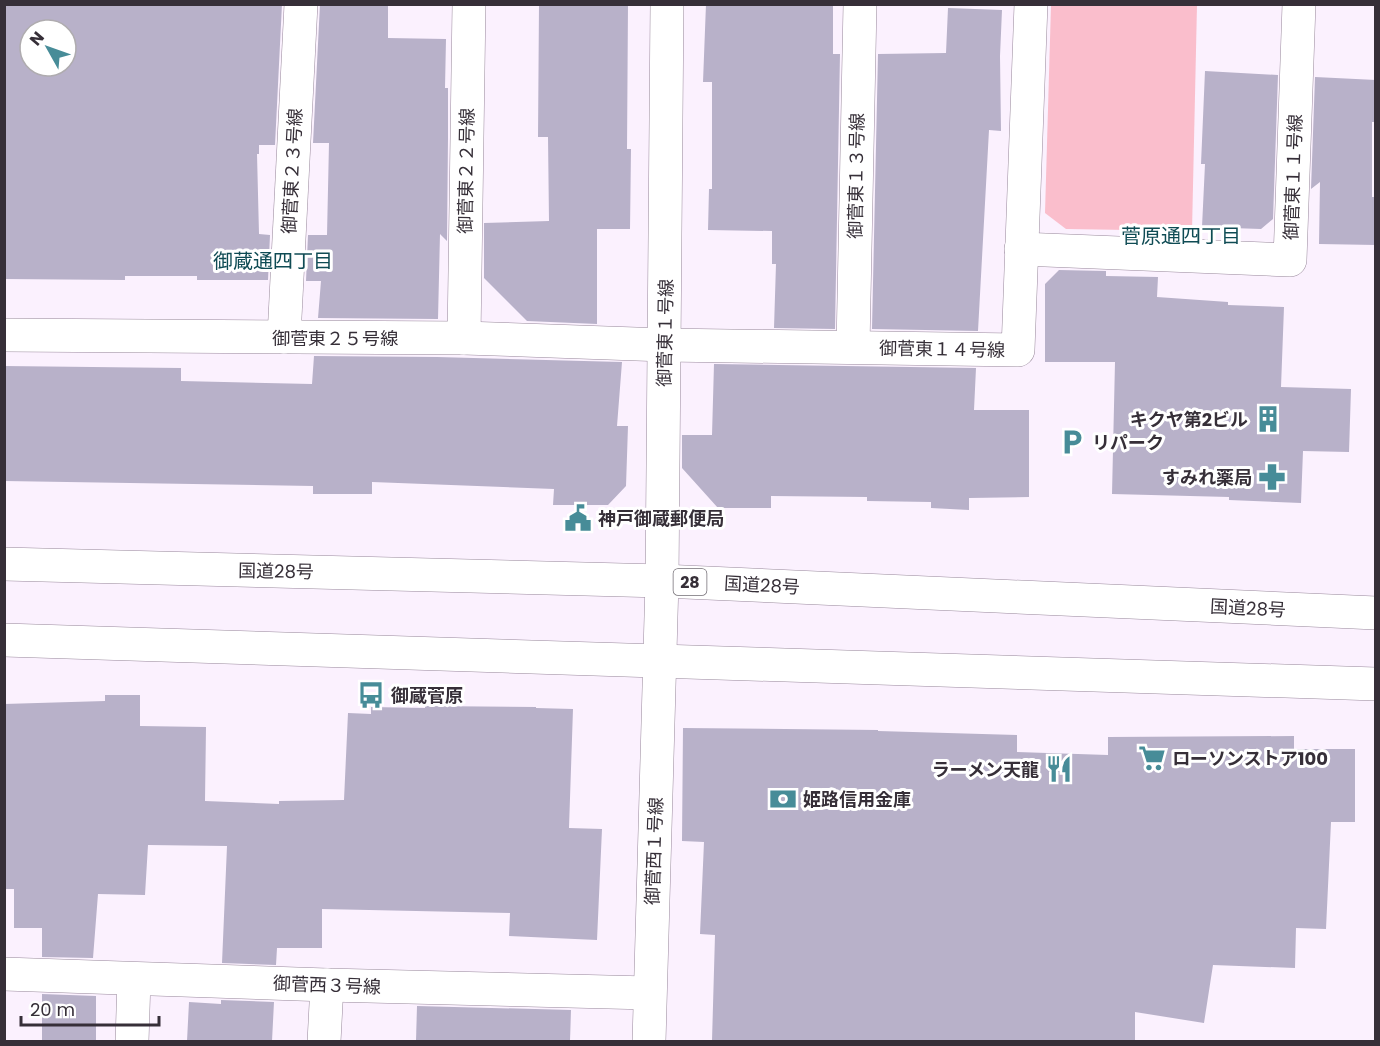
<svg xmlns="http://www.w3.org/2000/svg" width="1380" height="1046" font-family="Poppins,'Noto Sans JP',sans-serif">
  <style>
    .green { fill: #fabecc }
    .building { fill: #b8b1c9; fill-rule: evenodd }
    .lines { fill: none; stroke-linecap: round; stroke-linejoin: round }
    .minor-casing { stroke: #99899c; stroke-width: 34 }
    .trunk-casing { stroke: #99899c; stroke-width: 34 }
    .minor { stroke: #fff; stroke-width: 33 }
    .trunk { stroke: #fff; stroke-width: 33 }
    .labels { text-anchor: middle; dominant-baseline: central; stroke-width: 6; stroke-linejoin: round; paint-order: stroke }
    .shield { fill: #fff; stroke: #726d74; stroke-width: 1.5 }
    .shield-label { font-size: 16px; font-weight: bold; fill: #362f38 }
    .street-label { font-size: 18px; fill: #362f38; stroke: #fff }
    .poi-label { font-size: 18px; font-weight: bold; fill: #362f38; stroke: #fff; text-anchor: start }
    .neighbourhood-label { font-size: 20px; fill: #0f4b54; stroke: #fff }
  </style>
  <rect width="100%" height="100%" fill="#fbf1fe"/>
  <polygon class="green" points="1051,5 1197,5 1192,231 1066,229 1045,213"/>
  <g class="building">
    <path d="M4 4H282L275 145H259V154H257L259 234 270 235 268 280H197V276H125V280L4 279ZM30 30H66V66H30Z"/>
    <polygon points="320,4 388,4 388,38 446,39 445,88 448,88 448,138 447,241 440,234 438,319 318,318 321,281 306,281 308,235 327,235 329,143 313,143"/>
    <polygon points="539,4 628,4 627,149 631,149 630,229 597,229 597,324 527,321 484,278 484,223 549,221 548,137 538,137"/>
    <polygon points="706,4 833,4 833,54 840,54 835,329 774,328 776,264 772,264 772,231 708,230 709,189 712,189 712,82 703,82"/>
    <polygon points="948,8 1002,10 1000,56 1001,131 989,130 978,331 872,329 878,54 946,53"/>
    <polygon points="1205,71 1278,75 1273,219 1261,229 1202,227 1205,164 1201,164"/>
    <polygon points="1315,77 1376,80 1376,122 1372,122 1372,197 1376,197 1376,245 1319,244 1320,182 1311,189"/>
    <polygon points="1059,270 1106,271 1106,276 1158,277 1157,297 1228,302 1228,305 1284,307 1281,387 1351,389 1349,452 1303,451 1301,503 1229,500 1229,497 1112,494 1115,362 1045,362 1045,284"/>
    <polygon points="314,356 437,357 622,362 617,426 628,426 626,486 608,505 553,505 554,489 372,482 372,494 313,494 313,486 4,481 4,366 181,368 181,381 312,384"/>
    <polygon points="714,364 976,368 974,410 1029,410 1029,497 969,498 969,510 931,508 931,502 867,501 867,497 771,496 771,508 718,508 682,468 682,435 712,435"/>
    <polygon points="105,695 140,695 140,726 206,727 205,801 279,804 279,801 344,800 348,713 371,714 371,707 425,708 425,706 536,707 536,708 573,709 569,828 602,829 597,940 509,936 510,913 322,909 322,948 277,948 276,965 222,963 227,846 148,845 145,895 98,894 93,958 42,957 42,928 14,928 14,889 4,889 4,704 105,701"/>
    <polygon points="683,728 878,730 878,731 1017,735 1017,752 1108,755 1108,737 1294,736 1294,749 1355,749 1355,822 1331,822 1326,929 1296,928 1295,968 1213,965 1204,1023 1135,1012 1135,1041 712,1041 715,935 700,934 704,842 682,841"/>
    <polygon points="42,994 96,996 96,1041 42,1041"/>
    <polygon points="221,1000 274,1002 272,1041 187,1041 189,1002 221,1004"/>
    <polygon points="417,1006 571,1010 570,1041 416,1041"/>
  </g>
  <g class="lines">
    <defs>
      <g id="minor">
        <polyline points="1021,249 1290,260 1299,4"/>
        <polyline points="4,335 464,338 665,345 1018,350 1031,4"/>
        <polyline points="284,337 301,4"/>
        <polyline points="464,338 469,4"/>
        <polyline points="853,347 860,4"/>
        <polyline points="4,974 327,985 649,993"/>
        <polyline points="132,1042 134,979"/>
        <polyline points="324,1042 327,985"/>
        <polyline points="649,1042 662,581 667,4"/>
      </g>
      <g id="trunk">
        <polyline points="4,564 662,581 1376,613"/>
        <polyline points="4,640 1376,684"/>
      </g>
    </defs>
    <use href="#minor" class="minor-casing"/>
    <use href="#trunk" class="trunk-casing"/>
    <use href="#minor" class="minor"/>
    <use href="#trunk" class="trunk"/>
  </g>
  <defs>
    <symbol id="building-bare" viewBox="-9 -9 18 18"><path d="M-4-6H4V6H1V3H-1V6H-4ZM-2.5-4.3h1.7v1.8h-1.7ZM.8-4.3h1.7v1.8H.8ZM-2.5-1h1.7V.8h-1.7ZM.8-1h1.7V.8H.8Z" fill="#478c98" stroke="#fff" stroke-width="2.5" paint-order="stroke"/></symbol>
    <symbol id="parking-bare" viewBox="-9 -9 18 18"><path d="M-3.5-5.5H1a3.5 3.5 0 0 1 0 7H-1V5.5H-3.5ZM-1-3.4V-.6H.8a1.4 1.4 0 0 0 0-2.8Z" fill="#478c98" stroke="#fff" stroke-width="2.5" paint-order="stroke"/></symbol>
    <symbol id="pharmacy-bare" viewBox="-9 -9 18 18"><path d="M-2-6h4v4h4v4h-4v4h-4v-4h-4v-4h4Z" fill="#478c98" stroke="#fff" stroke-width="2.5" paint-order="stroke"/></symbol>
    <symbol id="civic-bare" viewBox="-9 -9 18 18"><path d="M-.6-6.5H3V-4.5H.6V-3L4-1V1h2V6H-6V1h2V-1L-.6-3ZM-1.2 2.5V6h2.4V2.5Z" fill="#478c98" stroke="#fff" stroke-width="2.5" paint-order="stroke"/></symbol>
    <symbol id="bus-bare" viewBox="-9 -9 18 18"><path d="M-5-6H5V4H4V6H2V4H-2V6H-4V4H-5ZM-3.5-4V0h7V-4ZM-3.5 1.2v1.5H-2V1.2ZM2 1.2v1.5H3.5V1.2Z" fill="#478c98" stroke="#fff" stroke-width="2.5" paint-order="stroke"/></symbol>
    <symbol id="supermarket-bare" viewBox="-9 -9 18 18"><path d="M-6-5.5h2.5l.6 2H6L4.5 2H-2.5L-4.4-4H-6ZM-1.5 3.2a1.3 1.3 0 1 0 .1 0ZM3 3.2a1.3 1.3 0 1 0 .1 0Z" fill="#478c98" stroke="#fff" stroke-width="2.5" paint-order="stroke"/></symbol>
    <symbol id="restaurant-bare" viewBox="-9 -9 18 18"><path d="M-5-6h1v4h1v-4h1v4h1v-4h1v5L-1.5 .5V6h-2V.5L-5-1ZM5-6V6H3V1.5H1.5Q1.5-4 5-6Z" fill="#478c98" stroke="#fff" stroke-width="2.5" paint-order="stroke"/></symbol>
    <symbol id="bank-bare" viewBox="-9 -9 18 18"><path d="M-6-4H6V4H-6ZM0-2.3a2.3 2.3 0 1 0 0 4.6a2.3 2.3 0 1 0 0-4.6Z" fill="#478c98" stroke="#fff" stroke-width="2.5" paint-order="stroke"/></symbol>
  </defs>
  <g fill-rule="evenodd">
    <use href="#building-bare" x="1249" y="400" width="38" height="38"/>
    <use href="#parking-bare" x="1053" y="423" width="38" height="38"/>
    <use href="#pharmacy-bare" x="1253" y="458" width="38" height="38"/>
    <use href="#civic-bare" x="559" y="499" width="38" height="38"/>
    <use href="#bus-bare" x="352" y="676" width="38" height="38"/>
    <use href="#supermarket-bare" x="1133" y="739" width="38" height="38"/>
    <use href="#restaurant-bare" x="1040" y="750" width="38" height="38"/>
    <use href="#bank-bare" x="764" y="780" width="38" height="38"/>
  </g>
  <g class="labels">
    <rect class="shield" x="673.5" y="569" width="33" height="26" rx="4.5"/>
    <g class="shield-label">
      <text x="690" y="582">28</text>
    </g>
    <g class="street-label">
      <text transform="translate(292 171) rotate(-87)">御菅東２３号線</text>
      <text transform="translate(466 171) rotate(-89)">御菅東２２号線</text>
      <text transform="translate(856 176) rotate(-89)">御菅東１３号線</text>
      <text transform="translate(1293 177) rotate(-88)">御菅東１１号線</text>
      <text transform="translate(665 333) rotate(-89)">御菅東１号線</text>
      <text x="335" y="338">御菅東２５号線</text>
      <text transform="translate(942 349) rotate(1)">御菅東１４号線</text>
      <text transform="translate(276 571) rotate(1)">国道28号</text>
      <text transform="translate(762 585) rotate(3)">国道28号</text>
      <text transform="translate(1248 608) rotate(3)">国道28号</text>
      <text transform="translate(654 851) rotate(-88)">御菅西１号線</text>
      <text transform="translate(327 985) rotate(2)">御菅西３号線</text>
    </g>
    <g class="poi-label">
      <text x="1248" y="419" text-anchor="end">キクヤ第2ビル</text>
      <text x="1092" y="442">リパーク</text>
      <text x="1252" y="477" text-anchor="end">すみれ薬局</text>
      <text x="598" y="518">神戸御蔵郵便局</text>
      <text x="391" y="695">御蔵菅原</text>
      <text x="1172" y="758">ローソンストア100</text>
      <text x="1039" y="769" text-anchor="end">ラーメン天龍</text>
      <text x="803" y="799">姫路信用金庫</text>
    </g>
    <g class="neighbourhood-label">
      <text x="1181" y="236">菅原通四丁目</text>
      <text x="273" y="261">御蔵通四丁目</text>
    </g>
  </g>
  <rect width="1380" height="1046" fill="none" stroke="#362f38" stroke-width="12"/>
  <g transform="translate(48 48) rotate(310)"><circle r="28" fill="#ffffff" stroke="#afacaf" stroke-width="1.5"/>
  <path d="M0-4.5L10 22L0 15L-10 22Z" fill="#478c98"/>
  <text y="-9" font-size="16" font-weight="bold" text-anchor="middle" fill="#362f38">N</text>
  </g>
  <path d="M21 1016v9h138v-9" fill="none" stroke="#362f38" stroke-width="3"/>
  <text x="30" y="1016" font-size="18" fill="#362f38" stroke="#ffffff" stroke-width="4.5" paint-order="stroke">20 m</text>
</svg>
